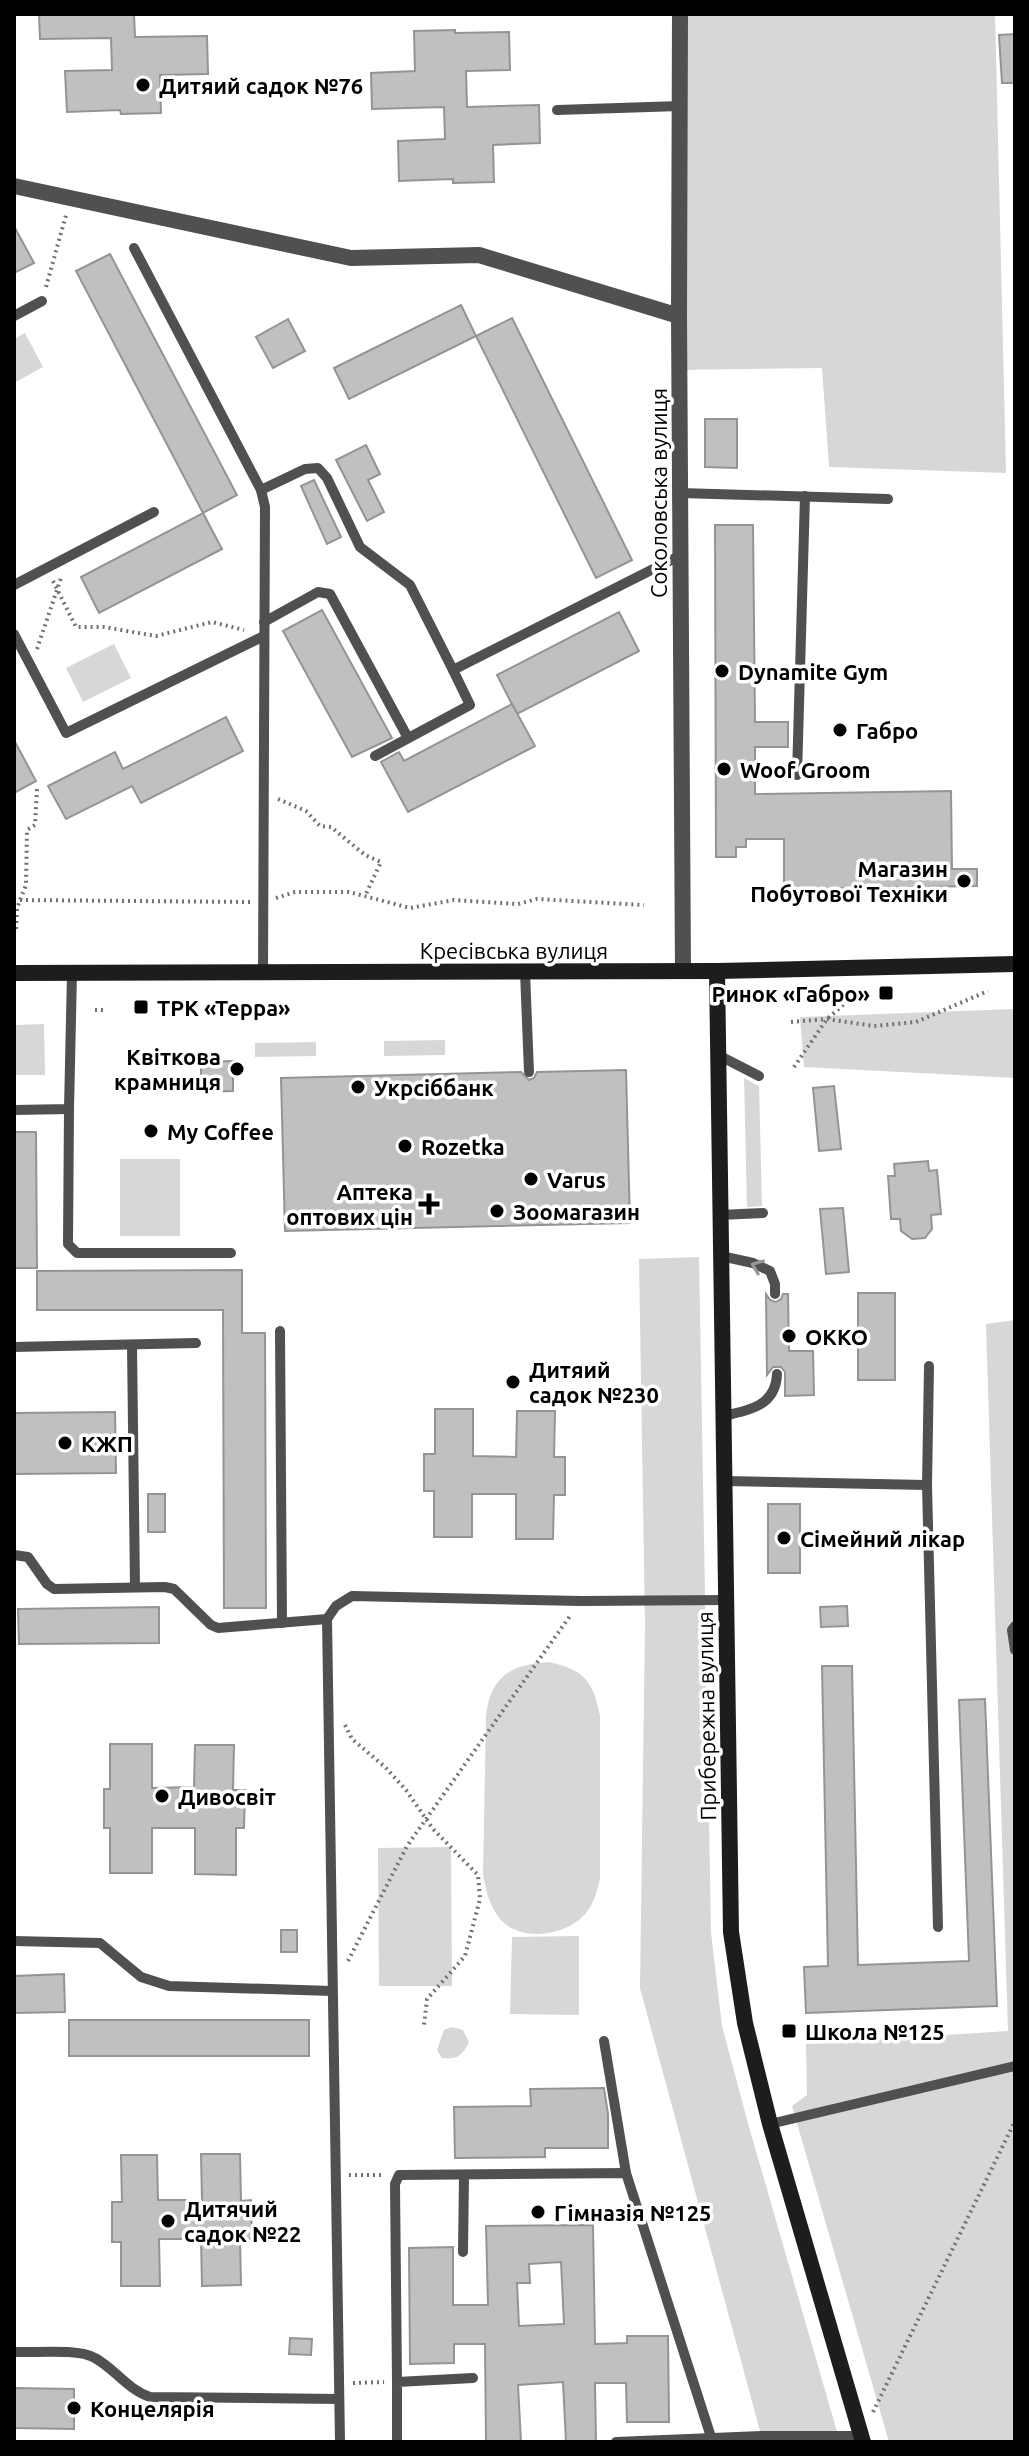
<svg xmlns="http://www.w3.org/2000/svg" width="1029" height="2456" font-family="Ubuntu,sans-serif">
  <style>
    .green { fill: #d7d7d7 }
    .building { fill: #c0c0c0; stroke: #949494; stroke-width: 2; fill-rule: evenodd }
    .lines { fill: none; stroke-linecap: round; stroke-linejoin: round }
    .path { stroke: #727272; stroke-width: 4; stroke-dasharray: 2 4; stroke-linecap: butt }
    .lane { stroke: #505050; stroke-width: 10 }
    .street { stroke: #505050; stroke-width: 16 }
    .secondary { stroke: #1d1d1d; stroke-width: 16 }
    .oneway { stroke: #969696 }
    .poi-dot { fill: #000; stroke: #fff; stroke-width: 3 }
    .labels { text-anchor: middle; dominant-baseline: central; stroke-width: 7; stroke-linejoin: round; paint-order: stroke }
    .poi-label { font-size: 22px; font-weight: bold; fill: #000; stroke: #fff; text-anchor: start }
    .street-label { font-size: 22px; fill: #000; stroke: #fff }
  </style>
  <rect width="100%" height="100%" fill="#fff"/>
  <g class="green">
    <polygon points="680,14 995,14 1006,473 829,467 822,368 679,370"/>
    <polygon points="25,333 43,367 14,383 14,339"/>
    <polygon points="114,644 131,678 83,702 66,668"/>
    <polygon points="1015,1009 1015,1078 804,1067 800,1017"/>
    <polygon points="44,1024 45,1075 14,1075 14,1025"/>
    <polygon points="445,1040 445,1055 384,1056 384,1041"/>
    <polygon points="316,1042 316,1056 255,1057 255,1043"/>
    <polygon points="744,1078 759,1086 762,1206 747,1207"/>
    <rect x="120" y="1159" width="60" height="77"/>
    <polygon points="699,1257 711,1932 722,2026 749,2127 840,2442 763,2442 640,1988 645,1624 639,1259"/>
    <polygon points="1015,1320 1015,2442 889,2442 792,2106 807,2095 806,2044 1008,2031 986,1324"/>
    <path d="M549 1662C584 1670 593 1680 600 1716V1879C597 1890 595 1900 589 1909 572 1935 523 1944 501 1920 489 1906 486 1891 483 1874L486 1716C490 1677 511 1664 549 1662Z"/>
    <polygon points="451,1847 452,1986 379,1986 378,1848"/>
    <polygon points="579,1936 579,2015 510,2014 512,1937"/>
    <path d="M452 2027 463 2030 469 2042C463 2055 457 2060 442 2058L437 2050 444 2030Z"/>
  </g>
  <g class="building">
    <polygon points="39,14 134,14 135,37 207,36 208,74 160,75 161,113 121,114 120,110 67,112 65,71 112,70 111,38 40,39"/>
    <polygon points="455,30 455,33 509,32 510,70 466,71 467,107 539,105 540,143 493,145 494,182 453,183 453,179 399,181 398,141 445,139 444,107 372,109 371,73 415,71 414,31"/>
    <polygon points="1015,34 1015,83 1002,83 999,35"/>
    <polygon points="14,226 34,263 14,273"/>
    <polygon points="110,254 237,495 203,513 76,271"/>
    <polygon points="461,305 476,336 349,399 334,368"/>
    <polygon points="512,318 632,560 596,578 476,336"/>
    <polygon points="288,319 305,351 273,368 256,337"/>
    <polygon points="705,419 737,419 737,468 705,467"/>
    <polygon points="366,445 380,474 368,480 384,512 367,521 336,460"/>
    <polygon points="314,480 341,537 327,544 301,486"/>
    <polygon points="203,513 222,549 99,613 81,577"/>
    <polygon points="715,525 753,525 755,722 788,722 788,747 755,747 755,794 951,791 952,869 977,869 977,886 784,889 784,839 746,839 746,847 736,847 736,857 716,857"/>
    <polygon points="322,610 392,738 352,757 283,631"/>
    <polygon points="619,612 639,651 517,714 497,675"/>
    <polygon points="512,704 535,746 408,812 381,762 399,752 404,761"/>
    <polygon points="226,717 243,751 141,803 132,786 66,819 48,786 115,752 123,769"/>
    <polygon points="14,740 36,781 14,793"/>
    <polygon points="233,1061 233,1091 201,1092 201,1062"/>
    <polygon points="626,1070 630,1223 285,1231 281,1078 521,1072 529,1080 534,1078 537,1072"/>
    <polygon points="834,1086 841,1149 819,1151 813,1088"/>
    <polygon points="14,1132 36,1132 37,1268 14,1268"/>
    <polygon points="928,1161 929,1171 937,1170 941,1214 931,1215 932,1229 925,1238 912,1239 901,1231 900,1219 891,1219 888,1176 895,1176 894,1164"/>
    <polygon points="843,1208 849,1272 826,1274 820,1209"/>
    <polygon points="242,1270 242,1333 265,1333 266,1608 224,1608 223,1310 37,1310 37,1271"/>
    <rect x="858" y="1293" width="37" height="87"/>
    <polygon points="766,1294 770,1300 776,1302 781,1299 783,1294 788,1294 789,1351 813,1351 814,1395 785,1396 785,1372 781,1367 773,1367 767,1375"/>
    <polygon points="435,1409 473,1409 473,1456 516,1457 517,1411 555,1411 554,1457 565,1457 565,1495 554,1495 553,1539 516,1539 516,1494 472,1494 472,1537 434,1537 434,1491 424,1491 424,1454 435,1454"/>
    <polygon points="115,1412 116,1473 14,1474 14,1413"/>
    <rect x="148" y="1494" width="17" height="38"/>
    <rect x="768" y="1504" width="32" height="69"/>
    <polygon points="847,1606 848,1626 821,1627 820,1607"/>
    <polygon points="159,1607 159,1643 19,1644 18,1609"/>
    <polygon points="822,1666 852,1666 858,1965 969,1961 959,1700 985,1699 997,2006 806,2013 804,1967 828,1966"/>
    <polygon points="110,1744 152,1744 152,1788 194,1787 195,1745 234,1745 233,1790 245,1790 244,1828 236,1828 236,1875 195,1874 195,1828 152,1828 152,1873 110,1873 110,1828 104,1828 104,1789 110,1789"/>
    <rect x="281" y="1930" width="16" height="22"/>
    <polygon points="64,1974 65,2012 14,2013 14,1976"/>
    <rect x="69" y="2020" width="240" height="36"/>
    <polygon points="604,2088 608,2114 608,2148 545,2148 545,2157 455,2158 454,2107 531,2106 530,2089"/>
    <polygon points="201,2154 240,2154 241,2201 251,2200 252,2239 240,2239 241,2285 202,2286 201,2239 159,2239 160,2286 121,2286 121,2242 112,2242 112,2202 122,2202 121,2155 157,2155 158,2200 202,2200"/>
    <path d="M593 2225 595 2344 627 2343V2336H668L669 2422H627L626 2383H595L596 2442H566L563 2382 518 2385 521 2442H486L485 2344H454V2363L410 2364 409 2248 453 2247V2305H488L486 2226ZM561 2262 564 2324 519 2326 517 2283H530L529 2264Z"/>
    <polygon points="290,2338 312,2339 311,2355 289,2354"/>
    <polygon points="14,2388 74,2389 74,2429 14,2428"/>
  </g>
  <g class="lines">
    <g class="path">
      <polyline points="46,287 66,215"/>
      <polyline points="53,581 76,627 104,627 156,636 212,622 244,630"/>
      <polyline points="37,649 61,578"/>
      <polyline points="278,799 306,811 320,826 331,827 365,855 381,862 365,896"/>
      <polyline points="276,898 295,892 349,892 410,908 454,900 518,904 537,899 644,905"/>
      <polyline points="14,900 252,902"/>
      <polyline points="14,933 16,933 17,908 26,885 27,830 35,825 37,789"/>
      <polyline points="95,1010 104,1010"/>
      <polyline points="791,1022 827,1019 874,1026 916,1022 988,991"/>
      <polyline points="794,1067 827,1019 857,993"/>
      <polyline points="345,1725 352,1739 385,1767 406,1790 433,1829 478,1875 480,1899 465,1956 427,1999 424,2025"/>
      <polyline points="348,1961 407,1846 570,1616"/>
      <polyline points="349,2175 384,2175"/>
      <polyline points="353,2383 384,2382"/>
      <polyline points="873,2412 1015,2121"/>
    </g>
    <g class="lane">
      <polyline points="557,110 680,106"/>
      <polyline points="134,248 261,490 265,507 263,972"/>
      <polyline points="14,316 42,301"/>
      <polyline points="261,490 305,469 318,468 327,478 360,547 410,585 453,670"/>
      <polyline points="680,493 888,499"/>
      <polyline points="14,585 154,512"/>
      <polyline points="264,622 318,592 330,594 408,738"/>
      <polyline points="14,634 66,733 264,636"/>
      <polyline points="375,756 470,705 453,670 681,555"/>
      <polyline points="797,775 805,496"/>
      <polyline points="525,972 529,1072"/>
      <polyline points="718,1055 759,1076"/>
      <polyline points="69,1109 68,1244 77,1253 231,1253"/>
      <polyline points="14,1110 69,1109 72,973"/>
      <polyline points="720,1215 763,1213"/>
      <polyline points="721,1256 753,1263 770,1271 775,1284 775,1294"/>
      <polyline points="280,1331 282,1623"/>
      <polyline points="132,1345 135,1587"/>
      <polyline points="14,1347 196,1343"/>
      <path d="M723 1416C748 1411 776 1406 777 1374"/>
      <polyline points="724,1481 927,1485 938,1927"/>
      <polyline points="927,1485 929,1366"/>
      <polyline points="14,1555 28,1557 47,1584 54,1589 165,1587 174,1589 211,1625 218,1628 327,1619"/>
      <polyline points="1015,1626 1012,1630 1015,1650"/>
      <polyline points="14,1941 100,1943 141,1977 169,1986 332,1991"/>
      <polyline points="604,2041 626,2173"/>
      <polyline points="770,2124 1015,2066"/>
      <polyline points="463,2252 464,2175"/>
      <path d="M14 2352C34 2353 78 2348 95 2358 115 2369 128 2390 150 2397L339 2399"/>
      <polyline points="397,2382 395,2184 399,2175 626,2173 711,2437"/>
      <polyline points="340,2442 327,1619 336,1606 352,1596 581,1601 726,1600"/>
      <polyline points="397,2442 397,2382 473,2378"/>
      <polyline points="616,2442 761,2436 861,2436"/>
    </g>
    <g class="street">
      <polyline points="680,14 679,316 683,971"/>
      <polyline points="14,186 351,258 479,255 679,316"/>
    </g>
    <g class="secondary">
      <polyline points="717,971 731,1932 745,2023 770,2124 863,2442"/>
      <polyline points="14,973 717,971 1015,964"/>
    </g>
  </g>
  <defs><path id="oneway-chevron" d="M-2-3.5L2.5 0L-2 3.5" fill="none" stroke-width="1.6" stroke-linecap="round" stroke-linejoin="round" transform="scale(2)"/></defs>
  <use class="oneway" href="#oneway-chevron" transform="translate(757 1266) rotate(-158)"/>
  <g class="poi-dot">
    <circle cx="143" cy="85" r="8"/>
    <circle cx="722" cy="671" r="8"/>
    <circle cx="840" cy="730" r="8"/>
    <circle cx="724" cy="769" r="8"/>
    <circle cx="964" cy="881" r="8"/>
    <rect x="878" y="985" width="16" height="16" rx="4"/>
    <rect x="133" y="999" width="16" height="16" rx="4"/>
    <circle cx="237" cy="1069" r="8"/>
    <circle cx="358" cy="1087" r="8"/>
    <circle cx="151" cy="1131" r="8"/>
    <circle cx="405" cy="1146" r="8"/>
    <circle cx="531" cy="1179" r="8"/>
    <path d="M425 1192h8v8h8v8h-8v8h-8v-8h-8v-8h8z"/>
    <circle cx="497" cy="1211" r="8"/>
    <circle cx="789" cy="1336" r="8"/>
    <circle cx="513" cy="1382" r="8"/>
    <circle cx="65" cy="1443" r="8"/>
    <circle cx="784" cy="1538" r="8"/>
    <circle cx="162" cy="1796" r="8"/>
    <rect x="781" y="2023" width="16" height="16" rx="4"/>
    <circle cx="538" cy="2212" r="8"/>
    <circle cx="168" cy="2221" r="8"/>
    <circle cx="74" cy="2408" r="8"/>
  </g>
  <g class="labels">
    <g class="poi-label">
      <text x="159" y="85">Дитяий садок №76</text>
      <text x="738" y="671">Dynamite Gym</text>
      <text x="856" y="730">Габро</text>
      <text x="740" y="769">Woof Groom</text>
      <text x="948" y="868" text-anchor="end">Магазин<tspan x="948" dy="25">Побутової Техніки</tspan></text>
      <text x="870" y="993" text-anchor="end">Ринок «Габро»</text>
      <text x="157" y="1007">ТРК «Терра»</text>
      <text x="221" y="1056" text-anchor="end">Квіткова<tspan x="221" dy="25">крамниця</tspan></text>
      <text x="374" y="1087">Укрсіббанк</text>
      <text x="167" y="1131">My Coffee</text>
      <text x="421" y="1146">Rozetka</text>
      <text x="547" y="1179">Varus</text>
      <text x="413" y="1191" text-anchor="end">Аптека<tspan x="413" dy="25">оптових цін</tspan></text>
      <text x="513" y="1211">Зоомагазин</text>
      <text x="805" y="1336">ОККО</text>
      <text x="529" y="1369">Дитяий<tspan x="529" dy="25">садок №230</tspan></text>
      <text x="81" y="1443">КЖП</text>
      <text x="800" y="1538">Сімейний лікар</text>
      <text x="178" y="1796">Дивосвіт</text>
      <text x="805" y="2031">Школа №125</text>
      <text x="184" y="2208">Дитячий<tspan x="184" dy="25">садок №22</tspan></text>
      <text x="554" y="2212">Гімназія №125</text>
      <text x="90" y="2408">Концелярія</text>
    </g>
    <g class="street-label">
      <text transform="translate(658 493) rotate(-90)">Соколовська вулиця</text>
      <text x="514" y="950">Кресівська вулиця</text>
      <text transform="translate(706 1716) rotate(-91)">Прибережна вулиця</text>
    </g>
  </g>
  <rect width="1029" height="2456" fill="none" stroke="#000000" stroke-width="32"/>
</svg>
